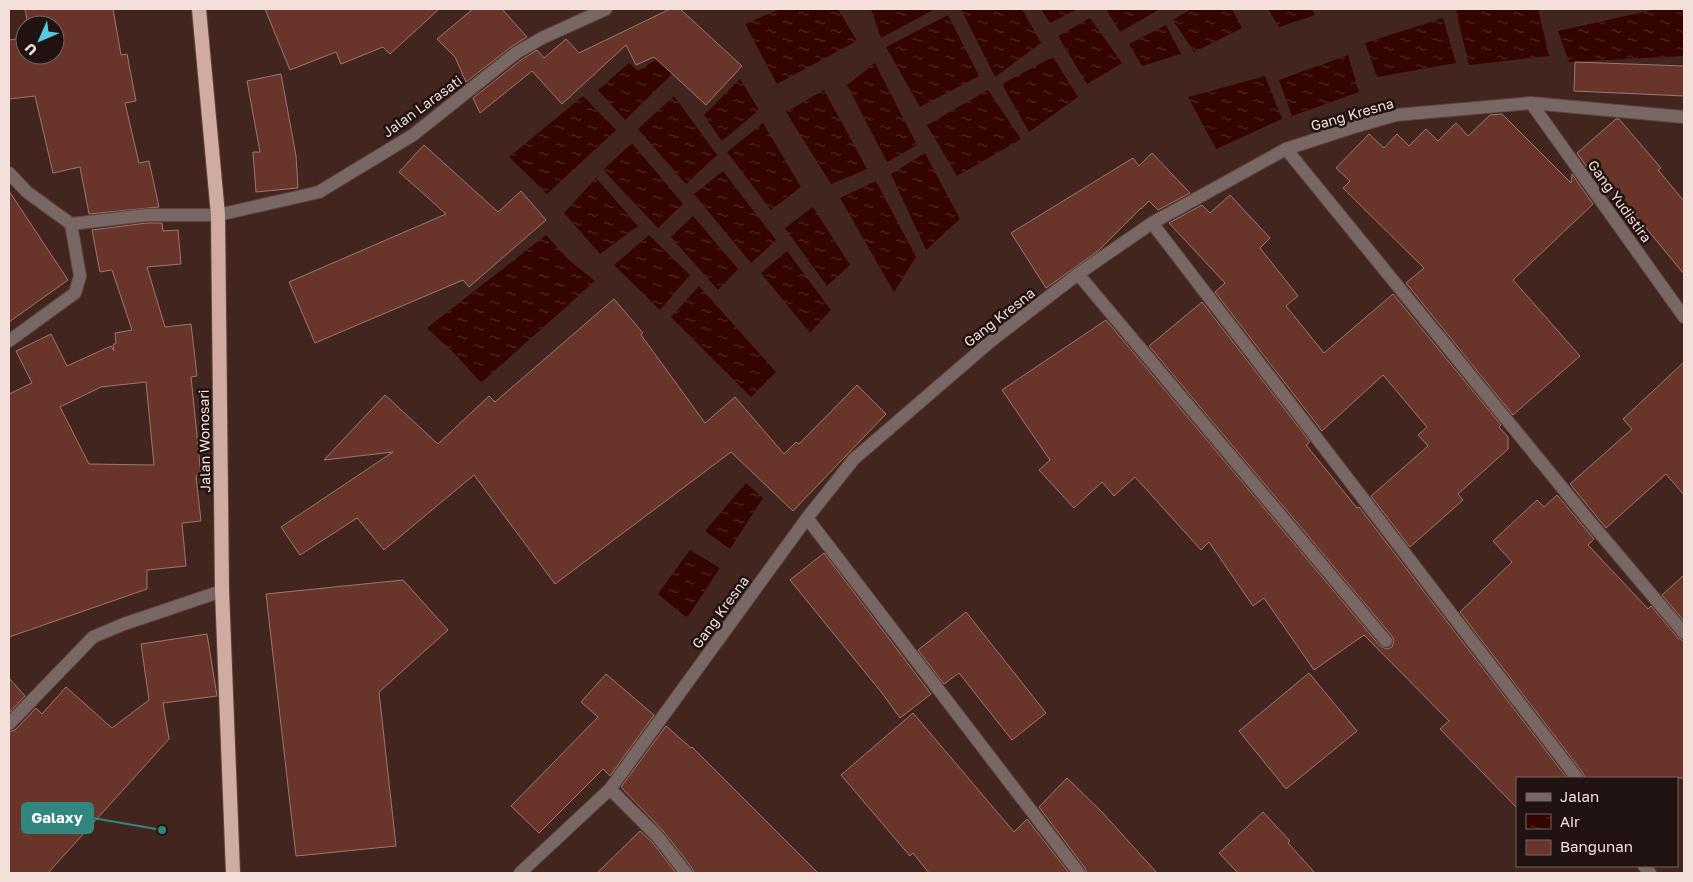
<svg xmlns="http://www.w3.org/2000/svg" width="1693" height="882" font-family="'Golos Text',sans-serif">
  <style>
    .water { fill: url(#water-ripples) }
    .building { fill: #69352a; stroke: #9c776f; fill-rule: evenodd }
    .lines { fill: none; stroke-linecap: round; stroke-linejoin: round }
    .minor-casing { stroke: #5f433d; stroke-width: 14 }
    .trunk-casing { stroke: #5f433d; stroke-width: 16 }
    .minor { stroke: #786764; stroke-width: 12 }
    .trunk { stroke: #d0aba2; stroke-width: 14 }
    .labels { text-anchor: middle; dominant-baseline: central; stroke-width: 5; stroke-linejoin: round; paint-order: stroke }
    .street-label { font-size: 14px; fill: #f4dfda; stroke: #201210 }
    .leader { fill: none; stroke: #31867e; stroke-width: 2 }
    .callout-dot { fill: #31867e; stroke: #201210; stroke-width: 2 }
    .callout { fill: #31867e; stroke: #31867e; stroke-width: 2 }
    .callout-label { font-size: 15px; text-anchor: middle; font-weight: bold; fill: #fff }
  </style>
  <defs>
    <pattern id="water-ripples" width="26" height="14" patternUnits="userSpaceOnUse" patternTransform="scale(1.25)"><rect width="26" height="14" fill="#330400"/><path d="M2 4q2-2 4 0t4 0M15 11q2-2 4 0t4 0" fill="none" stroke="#512825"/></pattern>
  </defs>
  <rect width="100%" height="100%" fill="#43251f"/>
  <g class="water">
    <polygon points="780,9 838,9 857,41 777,84 745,24"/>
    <polygon points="871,9 935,9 881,38"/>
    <polygon points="961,9 1022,9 1041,43 995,77"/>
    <polygon points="1041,9 1078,9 1050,23"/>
    <polygon points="1106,9 1160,9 1120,32"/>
    <polygon points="1191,9 1232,9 1242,28 1194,52 1173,20"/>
    <polygon points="1268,9 1312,9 1315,15 1279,27"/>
    <polygon points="1462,9 1538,9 1549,56 1469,65 1456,11"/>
    <polygon points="1657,9 1682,9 1684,21 1684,56 1569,62 1558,31"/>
    <polygon points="948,15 979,76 920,107 886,47"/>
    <polygon points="1090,18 1122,63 1087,84 1058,36"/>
    <polygon points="1443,18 1456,63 1377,77 1365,43"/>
    <polygon points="1166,25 1181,54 1142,66 1129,44"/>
    <polygon points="1348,55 1359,92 1292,116 1279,80"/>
    <polygon points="1053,57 1078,97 1029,132 1002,84"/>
    <polygon points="659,58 679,67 625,120 598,90 629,63 638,71"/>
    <polygon points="875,63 917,145 887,162 847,85"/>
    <polygon points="1265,76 1282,119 1216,149 1188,97"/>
    <polygon points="740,79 759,110 722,141 704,115"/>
    <polygon points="824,90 867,169 831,184 786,112"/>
    <polygon points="988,90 1021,139 957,176 927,125"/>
    <polygon points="583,96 616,130 547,194 509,157"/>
    <polygon points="674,96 717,155 686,184 638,129"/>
    <polygon points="763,123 801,187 771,210 727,152"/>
    <polygon points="632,143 683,204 658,228 603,170"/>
    <polygon points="925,153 960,219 926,250 891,174"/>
    <polygon points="723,171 776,240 751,263 694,194"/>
    <polygon points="596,178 638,226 600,254 564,213"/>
    <polygon points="876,181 916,257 894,292 840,198"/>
    <polygon points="813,207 850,265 827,286 785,228"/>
    <polygon points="693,216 738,269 718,290 671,237"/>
    <polygon points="546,235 568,259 595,281 481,383 456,355 427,328"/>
    <polygon points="649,235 690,275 660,310 614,265"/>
    <polygon points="787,251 831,310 810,333 761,273"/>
    <polygon points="699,286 776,372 751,397 671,317"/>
    <polygon points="746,483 763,498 730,549 705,531"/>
    <polygon points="690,550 720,568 687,618 658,594"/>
  </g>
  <g class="building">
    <polygon points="25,9 113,9 121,55 127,54 136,101 125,103 139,163 149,161 159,207 89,214 80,167 53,173 35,96 9,99 9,40 25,38 25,55 55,55 55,25 28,25"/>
    <polygon points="265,9 439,9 390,54 383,47 341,64 336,52 290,70"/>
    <polygon points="473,9 502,9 527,37 511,47 466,82 455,57 437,39"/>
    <polygon points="670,9 680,9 742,66 706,105 654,57 636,65 626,45 562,104 532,71 480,113 473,98 521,60 537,50 544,58 566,39 579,53"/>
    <polygon points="1575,62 1684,66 1684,96 1574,91"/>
    <polygon points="281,74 296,156 298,188 256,192 253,152 260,152 247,81"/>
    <polygon points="1502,114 1571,183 1572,174 1593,204 1513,280 1580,356 1513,415 1406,283 1424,268 1343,188 1350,181 1336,168 1369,134 1384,148 1397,134 1409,146 1426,129 1438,141 1456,123 1468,136 1490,115"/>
    <polygon points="1616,119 1619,119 1661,168 1658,170 1684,201 1684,274 1612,187 1605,193 1577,153"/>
    <polygon points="424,145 498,212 521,191 546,220 469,287 463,280 315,343 289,282 446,214 399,172"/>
    <polygon points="1152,153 1190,193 1158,210 1149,201 1141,209 1141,208 1098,251 1046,288 1011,233 1133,158 1139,166"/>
    <polygon points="9,191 68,280 9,322"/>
    <polygon points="1230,195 1270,238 1260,248 1298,296 1286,306 1324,353 1393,294 1501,425 1499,427 1508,437 1508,449 1458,494 1463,500 1410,547 1371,496 1428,446 1418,435 1427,427 1383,375 1322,431 1215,292 1225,283 1169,223 1202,205 1210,213"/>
    <path d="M147 223H162L163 231 178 230 181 264 147 267 165 327 191 324 197 376 191 377 201 475 196 476 201 521 182 523 186 566 147 570V589L9 637V394L32 383 16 351 51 334 67 366 111 346 114 351 113 345 116 343 115 333 132 330 112 270 100 272 92 230ZM146 382 154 465 89 464 60 407 101 387Z"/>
    <polygon points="614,299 643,333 641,335 705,423 735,397 784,454 796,442 799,444 857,385 886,414 793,511 731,452 555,584 474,475 384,550 357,518 300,555 281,527 393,452 324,460 385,395 438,444 489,396 495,402"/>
    <polygon points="1202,302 1310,442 1306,445 1357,508 1359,507 1567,778 1517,778 1517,808 1440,729 1449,721 1364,635 1314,670 1264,598 1253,606 1209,542 1201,550 1135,477 1114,496 1102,482 1074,508 1039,470 1050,460 1002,390 1106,320 1380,646 1387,649 1392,647 1394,640 1392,636 1149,346"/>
    <polygon points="1684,362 1684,495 1666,474 1606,528 1570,484 1632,429 1623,419"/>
    <polygon points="1557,495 1594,539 1588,545 1648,609 1651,606 1678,638 1684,641 1684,778 1585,778 1583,773 1460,612 1512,562 1493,541 1537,500 1544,507"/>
    <polygon points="824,553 931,694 900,718 882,693 790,580"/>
    <polygon points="1684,575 1684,621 1662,595"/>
    <polygon points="403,580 448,630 379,692 396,846 296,856 266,594"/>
    <polygon points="966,612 1046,713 1012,740 959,673 944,684 918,650"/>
    <polygon points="207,634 217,696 163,703 169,739 48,873 9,873 9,732 15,730 36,708 42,714 66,687 112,728 149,700 141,644"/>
    <polygon points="1309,673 1357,731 1286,789 1239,731"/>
    <polygon points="606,674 654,715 610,776 603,769 539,833 511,806 598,717 581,702"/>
    <polygon points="9,678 25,696 9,713"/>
    <polygon points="913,713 1014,832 1027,819 1069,873 929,873 913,853 910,856 841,775"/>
    <polygon points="666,726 691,748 692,747 818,873 694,873 692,868 664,832 621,787"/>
    <polygon points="1067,778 1102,812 1157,873 1087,873 1085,868 1039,807"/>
    <polygon points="1263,812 1290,841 1288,843 1315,873 1238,873 1219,853"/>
    <polygon points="640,831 652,842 676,873 597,873"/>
  </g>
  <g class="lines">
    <defs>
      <g id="minor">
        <polyline points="1531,103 1684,317"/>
        <polyline points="1286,149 1586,517 1684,633"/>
        <polyline points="9,173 27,192 71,224 147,215 218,215 319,192 413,135 516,53 542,38 606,9"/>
        <polyline points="1152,223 1577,778"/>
        <polyline points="1078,274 1386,641"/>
        <polyline points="9,341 75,293 80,276 71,224"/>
        <polyline points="807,518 1079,873"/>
        <polyline points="9,724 93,637 124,624 222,591"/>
        <polyline points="610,789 658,837 686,873"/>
        <polyline points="1644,866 1650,873"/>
        <polyline points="520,873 610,789 807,518 854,459 991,341 1078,274 1152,223 1286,149 1354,127 1396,115 1531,103 1684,117"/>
      </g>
      <polyline id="trunk" points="199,9 218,215 222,591 233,873"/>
    </defs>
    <use href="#minor" class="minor-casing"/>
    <use href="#trunk" class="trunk-casing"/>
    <use href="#minor" class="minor"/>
    <use href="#trunk" class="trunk"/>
  </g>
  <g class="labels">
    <g class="street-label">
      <text transform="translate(422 106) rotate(-36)">Jalan Larasati</text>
      <text transform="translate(1352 114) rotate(-16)">Gang Kresna</text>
      <text transform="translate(1620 201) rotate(54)">Gang Yudistira</text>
      <text transform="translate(999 317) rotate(-38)">Gang Kresna</text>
      <text transform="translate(204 441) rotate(-91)">Jalan Wonosari</text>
      <text transform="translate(720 612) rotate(-54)">Gang Kresna</text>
    </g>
  </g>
  <path class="leader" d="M162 830L93 818"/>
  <circle class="callout-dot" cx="162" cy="830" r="5"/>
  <rect class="callout" x="22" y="803" width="71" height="30" rx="5"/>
  <g class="callout-label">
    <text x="57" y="823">Galaxy</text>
  </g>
  <rect width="1693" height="882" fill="none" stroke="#f4dfda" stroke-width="20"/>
  <rect x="1516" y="777" width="162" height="90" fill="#201210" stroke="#756461"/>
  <rect x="1526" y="793" width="25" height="8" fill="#786764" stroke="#756461"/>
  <text x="1560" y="802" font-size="15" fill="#f4dfda">Jalan</text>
  <rect x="1526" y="814" width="25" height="15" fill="url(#water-ripples)" stroke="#756461"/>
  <text x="1560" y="827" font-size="15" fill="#f4dfda">Air</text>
  <rect x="1526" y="840" width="25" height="15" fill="#69352a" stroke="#756461"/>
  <text x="1560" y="852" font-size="15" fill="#f4dfda">Bangunan</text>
  <g transform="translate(40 40) rotate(225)"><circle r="24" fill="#201210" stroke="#756461"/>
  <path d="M0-4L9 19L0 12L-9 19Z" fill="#55cae0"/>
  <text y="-8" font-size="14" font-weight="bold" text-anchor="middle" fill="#f4dfda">U</text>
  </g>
</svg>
